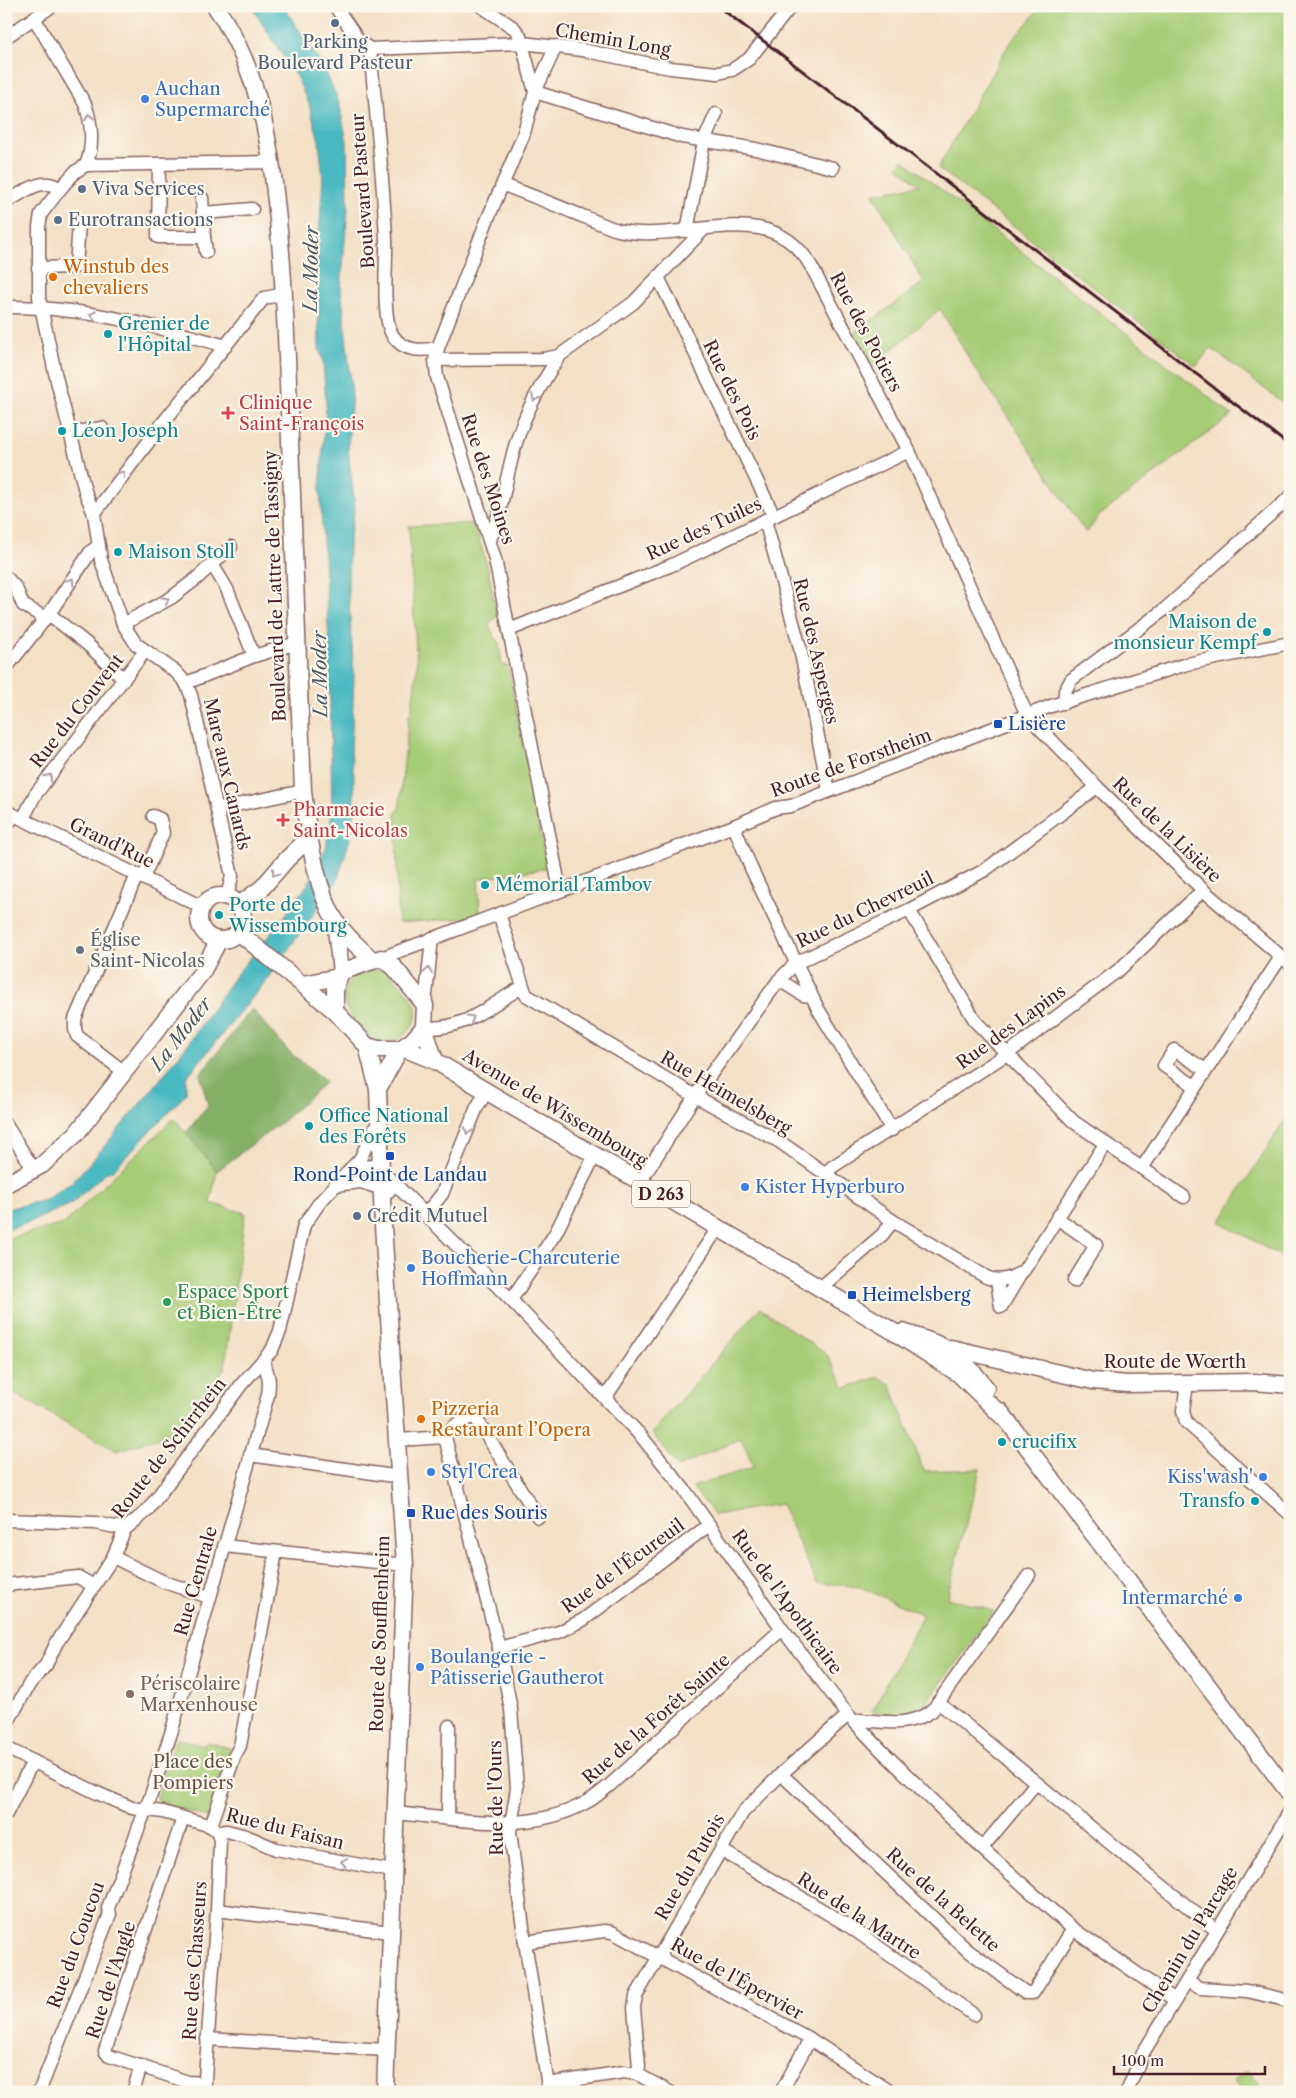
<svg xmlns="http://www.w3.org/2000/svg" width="1296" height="2098" font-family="'Libre Caslon Text',serif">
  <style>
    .green { fill: #a6cc76; stroke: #787650 }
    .forest { fill: #84b067; stroke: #676849 }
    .water { fill: #4ab9c1; stroke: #4a6c76 }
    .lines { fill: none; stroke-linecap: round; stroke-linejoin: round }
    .minor-casing { stroke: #856361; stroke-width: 15 }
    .major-casing { stroke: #856361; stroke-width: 19 }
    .minor { stroke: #fff; stroke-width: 12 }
    .major { stroke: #fff; stroke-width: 16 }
    .rail { stroke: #4a1f2b; stroke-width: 3 }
    .oneway { stroke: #ae9aa0 }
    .service-dot { fill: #5c6f8a; stroke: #fbf7ec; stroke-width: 2 }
    .shop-dot { fill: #3f7fe0; stroke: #fbf7ec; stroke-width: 2 }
    .food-dot { fill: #e8710a; stroke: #fbf7ec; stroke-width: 2 }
    .culture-dot { fill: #0f9aa8; stroke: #fbf7ec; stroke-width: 2 }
    .health-dot { fill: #e0444e; stroke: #fbf7ec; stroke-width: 2 }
    .transit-dot { fill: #1a4fb4; stroke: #fbf7ec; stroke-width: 2 }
    .worship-dot { fill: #6b7280; stroke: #fbf7ec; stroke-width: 2 }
    .leisure-dot { fill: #2e9e5b; stroke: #fbf7ec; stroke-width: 2 }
    .education-dot { fill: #8d6e63; stroke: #fbf7ec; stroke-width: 2 }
    .labels { text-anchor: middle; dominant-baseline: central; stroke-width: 4.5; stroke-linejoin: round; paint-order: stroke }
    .shield { fill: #fbf7ec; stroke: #7f6065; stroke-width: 1 }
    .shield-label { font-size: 16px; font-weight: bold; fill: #4a1f2b }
    .street-label { font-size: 18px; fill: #4a1f2b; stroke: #fbf7ec }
    .service-label { font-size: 18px; fill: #4e5e75; stroke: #fbf7ec; text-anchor: start }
    .shop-label { font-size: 18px; fill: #366cbe; stroke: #fbf7ec; text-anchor: start }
    .food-label { font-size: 18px; fill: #c56008; stroke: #fbf7ec; text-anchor: start }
    .culture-label { font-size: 18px; fill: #0d838f; stroke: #fbf7ec; text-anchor: start }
    .health-label { font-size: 18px; fill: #be3a42; stroke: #fbf7ec; text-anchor: start }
    .transit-label { font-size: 18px; fill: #164399; stroke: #fbf7ec; text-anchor: start }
    .worship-label { font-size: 18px; fill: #5b616d; stroke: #fbf7ec; text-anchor: start }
    .leisure-label { font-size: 18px; fill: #27864d; stroke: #fbf7ec; text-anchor: start }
    .education-label { font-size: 18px; fill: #785e54; stroke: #fbf7ec; text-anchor: start }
    .park-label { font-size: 18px; fill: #665342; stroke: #fbf7ec }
    .water-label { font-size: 19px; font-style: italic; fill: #4a5560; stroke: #fbf7ec }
  </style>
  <rect width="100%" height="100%" fill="#fbf7ec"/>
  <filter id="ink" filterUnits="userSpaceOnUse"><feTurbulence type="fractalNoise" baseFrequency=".02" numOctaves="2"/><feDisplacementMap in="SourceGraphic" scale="10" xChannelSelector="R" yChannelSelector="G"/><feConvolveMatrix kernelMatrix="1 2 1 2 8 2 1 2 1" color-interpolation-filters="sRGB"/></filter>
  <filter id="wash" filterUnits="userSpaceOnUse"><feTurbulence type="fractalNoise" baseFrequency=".0096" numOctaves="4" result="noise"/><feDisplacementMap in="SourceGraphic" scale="20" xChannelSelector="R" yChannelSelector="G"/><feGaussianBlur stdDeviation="1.12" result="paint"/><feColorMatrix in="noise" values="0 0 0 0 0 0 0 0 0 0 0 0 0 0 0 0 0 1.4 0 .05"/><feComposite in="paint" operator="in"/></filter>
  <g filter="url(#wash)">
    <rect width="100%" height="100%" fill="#f3e0c5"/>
    <g class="green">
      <polygon points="1042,6 1290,6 1290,408 1211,348 1196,366 938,168 1009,44"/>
      <polygon points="903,160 1232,415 1099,516 1086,533 973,365 940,309 871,367 853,334 924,282 873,194 919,185 898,167"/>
      <polygon points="474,523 488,569 497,617 488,624 499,644 502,665 508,666 547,868 478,879 480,914 469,918 398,923 396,812 399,811 409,714 411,714 417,668 409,526"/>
      <path d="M370 969 386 971 391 975C399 984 411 994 415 1005 423 1028 394 1049 374 1040 367 1037 362 1030 357 1024 337 1000 339 980 370 969Z"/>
      <polygon points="1290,1112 1290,1261 1220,1222"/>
      <polygon points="174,1118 217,1171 210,1203 245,1213 225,1367 185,1430 117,1451 6,1389 6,1239 64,1224"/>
      <polygon points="760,1308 827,1355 845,1388 878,1377 890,1384 924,1471 980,1469 947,1598 994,1611 926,1704 905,1717 872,1711 923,1615 860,1587 817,1583 781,1504 715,1515 692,1487 754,1467 741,1438 678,1467 652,1433"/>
      <polygon points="176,1738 204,1746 206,1742 230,1748 208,1818 161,1803 157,1799"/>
      <polygon points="1248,2069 1264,2092 1240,2092 1233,2081"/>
    </g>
    <polygon class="forest" points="252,1009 287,1050 326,1082 283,1121 217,1171 186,1133 208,1105 200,1074"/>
    <polygon class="water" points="251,6 283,6 323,66 339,102 347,142 348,207 341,289 352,392 348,449 355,507 349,542 348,586 354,677 351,753 354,777 354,826 337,881 265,982 186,1078 186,1094 113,1170 105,1173 71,1204 30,1222 6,1230 6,1209 45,1200 72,1182 97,1155 159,1081 188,1044 235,976 282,920 308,884 326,848 332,813 329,643 320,489 326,405 323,361 319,348 317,265 323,177 319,141 309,104 296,76"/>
  </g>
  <g filter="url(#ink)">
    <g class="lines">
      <defs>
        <g id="minor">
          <path d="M335 6 359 41 370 49C376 112 383 175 386 239 387 262 381 318 393 336 404 352 422 351 438 348"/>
          <polyline points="481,6 514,28 520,36 535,92 556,46"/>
          <path d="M34 18 85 104C92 123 94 146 86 165"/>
          <polyline points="6,37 52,6"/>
          <polyline points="370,49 523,43 582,50 670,68 718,73 732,70 749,59 791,6"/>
          <polyline points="159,164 158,237 204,237 203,213 252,209"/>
          <path d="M504 185C530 195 556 205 582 216 594 220 606 227 618 230 683 246 769 193 811 266L909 451 1027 715 1097 787 1203 890 1290 964"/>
          <polyline points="202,198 203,213"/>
          <path d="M6 202C23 193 43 175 60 189"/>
          <polyline points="687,231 704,141 716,114"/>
          <polyline points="204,237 206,252"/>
          <polyline points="38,268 76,267 79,223"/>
          <polyline points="659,279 774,516"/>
          <path d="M6 307C80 306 155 326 226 346"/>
          <polyline points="435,360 543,359 559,356 633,303 704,229"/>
          <polyline points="70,433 102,428"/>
          <polyline points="94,514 162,424 264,298 285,294"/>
          <polyline points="765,520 800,648 829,791"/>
          <path d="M490 540C503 508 506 475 516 443 525 412 542 383 559 356"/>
          <polyline points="212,564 227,589 254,656"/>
          <polyline points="6,577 16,588 23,605 45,618"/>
          <polyline points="49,614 87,644 124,679"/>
          <polyline points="123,624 171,598 196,579 231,547"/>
          <polyline points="509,630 672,565 909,451"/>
          <polyline points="6,668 49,614 91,551 99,546"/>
          <polyline points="186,683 254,656 297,643"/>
          <polyline points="1064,703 1065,691 1071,680 1165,609 1290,497"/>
          <polyline points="217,809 303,791"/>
          <polyline points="6,811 202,907"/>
          <polyline points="23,819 35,795 145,651"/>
          <polyline points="734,826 751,868 818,1009 892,1130"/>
          <polyline points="6,827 14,815"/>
          <polyline points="143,878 163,833 160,819 153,816"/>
          <polyline points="560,890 495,559 437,377 435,360 438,348 486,223 523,136 535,92 682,137 756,149 833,168"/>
          <polyline points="227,897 232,876 191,695 186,683 176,672 136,644 123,624 101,560 94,514 85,491 55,373 39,297 39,227 41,214 60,189 75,172 86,165 272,162"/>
          <polyline points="909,910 976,1022 1074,1122 1184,1197"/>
          <polyline points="499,914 526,995 695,1096 780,1142 893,1221 882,1235 820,1288"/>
          <polyline points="381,958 734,826 776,808 791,806 1051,706 1187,664 1290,643"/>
          <polyline points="779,980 803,995 811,996"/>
          <polyline points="425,1005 432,938"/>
          <path d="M424 1027C460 1032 488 1007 517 990H524"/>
          <polyline points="123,1071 77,1036 75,1029 75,1019 137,875"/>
          <polyline points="1195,1086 1164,1066 1174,1050 1206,1070"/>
          <polyline points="6,1125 34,1170"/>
          <polyline points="352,1167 381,1166"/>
          <polyline points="1142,1168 1281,957"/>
          <polyline points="825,1174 832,1167 1007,1054 1120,969 1203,890"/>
          <polyline points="381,1176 389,1178 511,1300 641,1436 686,1492 782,1629 848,1715 881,1750 989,1855 1073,1929 1175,2000"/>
          <polyline points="640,1182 695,1096 779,980 796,963 909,910 985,870 1097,787"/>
          <polyline points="335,1185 361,1182 389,1191"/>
          <polyline points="425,1215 442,1194 477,1107 487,1091"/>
          <polyline points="1057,1218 1096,1245 1074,1281"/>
          <path d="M893 1221 986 1277C999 1283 1012 1279 1024 1270L1105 1144"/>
          <polyline points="997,1280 1001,1307 1022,1272"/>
          <polyline points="511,1300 555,1234 595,1155"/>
          <polyline points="1187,1384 1183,1411 1186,1422 1290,1514"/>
          <polyline points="605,1398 718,1228"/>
          <path d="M445 1437C451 1427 461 1420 473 1417L477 1420 538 1517"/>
          <polyline points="398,1440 445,1437 499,1648 511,1709 517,1788 510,1832 525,1942 549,2092"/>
          <polyline points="250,1455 400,1477"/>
          <polyline points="6,1520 96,1523 125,1529"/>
          <polyline points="224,1546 405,1565"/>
          <polyline points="113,1557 164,1582 209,1597"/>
          <polyline points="6,1585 78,1577 94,1586"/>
          <polyline points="499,1648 559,1632 583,1620 709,1525"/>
          <polyline points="938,1702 1216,1930"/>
          <path d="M854 1722 861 1720C889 1722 907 1727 932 1711L1029 1575"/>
          <polyline points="6,1725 30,1683 46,1665 56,1644 113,1557 125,1529 147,1511 241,1385 272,1350 280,1331 304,1225 320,1202 360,1159 378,1122"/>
          <polyline points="6,1748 97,1793 132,1808 163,1812 211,1826 218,1832 227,1831 246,1836 276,1849 392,1871"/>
          <polyline points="781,1774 966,1949 1026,1993 1033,1993 1073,1929"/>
          <path d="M394 1813C457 1818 526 1836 585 1803 594 1799 602 1791 610 1785L782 1629"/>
          <polyline points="6,1814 33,1761"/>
          <polyline points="448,1817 449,1726"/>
          <polyline points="183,1818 105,2051 109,2056 188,2082 205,2083"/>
          <polyline points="211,1826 234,1757 240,1746 276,1552"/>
          <polyline points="982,1848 1036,1783"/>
          <polyline points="721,1850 849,1926 974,2015"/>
          <polyline points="217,1910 390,1932"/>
          <polyline points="525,1942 604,1931 612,1932 810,2039 891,2092"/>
          <polyline points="1187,1981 1200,1988 1247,1991 1290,2001"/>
          <polyline points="207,2039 386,2050"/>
          <polyline points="637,2074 639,2067 634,2007 636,1996 743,1812 781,1774 848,1715"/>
          <polyline points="547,2084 624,2072 637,2074 670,2092"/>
          <path d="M39 2092 110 1914 108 1908 150 1798 172 1730 268 1395C270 1382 269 1374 263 1362"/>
          <polyline points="133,2092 141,2066"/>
          <polyline points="204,2092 217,1910 220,1841 218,1832"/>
          <polyline points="781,2092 810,2039"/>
          <polyline points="1127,2092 1143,2053 1290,1811"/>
        </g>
        <g id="major">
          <path d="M215 6C264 76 273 160 280 242 287 317 288 392 291 467 294 575 299 683 303 791 307 829 315 887 335 920 344 935 359 947 372 960"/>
          <circle cx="221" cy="918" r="22"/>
          <polyline points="239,905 262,888 287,859 308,839"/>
          <polyline points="335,920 341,972"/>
          <polyline points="238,932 335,1011 367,1046 378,1049 400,1049 412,1041 424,1027 425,1005 393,966 381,958 341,972 335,988 335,1011"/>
          <polyline points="303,984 338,977"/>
          <polyline points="424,1027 435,1061"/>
          <polyline points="367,1046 378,1089 383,1225 405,1565 385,2092"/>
          <polyline points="403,1048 435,1061 886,1327 959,1374 1005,1419"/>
          <polyline points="378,1089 400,1049"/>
          <polyline points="6,1184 42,1165 76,1134 202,972 219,940"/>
          <path d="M903 1332C947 1346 958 1351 986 1388"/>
          <polyline points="951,1348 1093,1381 1127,1384 1254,1382 1290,1385"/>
          <polyline points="1000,1411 1290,1794"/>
        </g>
      </defs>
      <use href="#minor" class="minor-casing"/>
      <use href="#major" class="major-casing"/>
      <use href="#minor" class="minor"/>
      <use href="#major" class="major"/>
      <polyline class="rail" points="718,6 1290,446"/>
    </g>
    <defs><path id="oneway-chevron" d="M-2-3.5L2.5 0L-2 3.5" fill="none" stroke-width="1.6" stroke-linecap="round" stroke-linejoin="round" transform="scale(1.25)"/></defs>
    <g class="oneway">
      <use href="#oneway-chevron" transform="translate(89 117) rotate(-101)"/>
      <use href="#oneway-chevron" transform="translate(93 315) rotate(-171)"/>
      <use href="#oneway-chevron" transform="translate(535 398) rotate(115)"/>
      <use href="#oneway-chevron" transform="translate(122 474) rotate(-52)"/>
      <use href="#oneway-chevron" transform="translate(71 581) rotate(-56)"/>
      <use href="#oneway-chevron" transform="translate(166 600) rotate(-30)"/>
      <use href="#oneway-chevron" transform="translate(49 777) rotate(-52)"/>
      <use href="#oneway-chevron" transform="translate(275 873) rotate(127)"/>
      <use href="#oneway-chevron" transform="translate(428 971) rotate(-83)"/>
      <use href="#oneway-chevron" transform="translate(471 1018) rotate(-31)"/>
      <use href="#oneway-chevron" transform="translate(468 1131) rotate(112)"/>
      <use href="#oneway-chevron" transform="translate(344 1862) rotate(-169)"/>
    </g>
  </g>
  <g class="service-dot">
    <circle cx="335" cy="23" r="5"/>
    <circle cx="82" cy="189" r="5"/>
    <circle cx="58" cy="220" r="5"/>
    <circle cx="357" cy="1216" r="5"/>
  </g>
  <g class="shop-dot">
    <circle cx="145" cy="99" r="5"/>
    <circle cx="745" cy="1187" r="5"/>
    <circle cx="411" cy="1268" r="5"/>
    <circle cx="431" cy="1472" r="5"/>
    <circle cx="1263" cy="1477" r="5"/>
    <circle cx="1238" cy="1598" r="5"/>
    <circle cx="420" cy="1667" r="5"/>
  </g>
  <g class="food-dot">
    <circle cx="53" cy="277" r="5"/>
    <circle cx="421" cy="1419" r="5"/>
  </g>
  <g class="culture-dot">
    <circle cx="108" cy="334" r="5"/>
    <circle cx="62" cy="431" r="5"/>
    <circle cx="118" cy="552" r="5"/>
    <circle cx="1267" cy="632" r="5"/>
    <circle cx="485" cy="885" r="5"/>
    <circle cx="219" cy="915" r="5"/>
    <circle cx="309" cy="1126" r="5"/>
    <circle cx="1002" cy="1442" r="5"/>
    <circle cx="1255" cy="1501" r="5"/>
  </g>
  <g class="health-dot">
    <path d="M225.5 405.5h5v5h5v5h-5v5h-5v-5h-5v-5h5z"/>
    <path d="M280.5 812.5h5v5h5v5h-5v5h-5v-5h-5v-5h5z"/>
  </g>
  <g class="transit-dot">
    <rect x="993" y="719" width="10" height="10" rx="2.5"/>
    <rect x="385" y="1151" width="10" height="10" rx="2.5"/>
    <rect x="847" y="1290" width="10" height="10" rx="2.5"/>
    <rect x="406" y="1508" width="10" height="10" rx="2.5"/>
  </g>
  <circle class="worship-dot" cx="80" cy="950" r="5"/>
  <circle class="leisure-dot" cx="167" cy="1302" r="5"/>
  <circle class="education-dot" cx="130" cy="1694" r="5"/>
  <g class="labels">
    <rect class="shield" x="632" y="1180.5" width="58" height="27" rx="4"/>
    <g class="shield-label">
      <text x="661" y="1194">D 263</text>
    </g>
    <g class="street-label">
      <text transform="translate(613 40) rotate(10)">Chemin Long</text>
      <text transform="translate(363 191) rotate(-94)">Boulevard Pasteur</text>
      <text transform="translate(866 332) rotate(62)">Rue des Potiers</text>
      <text transform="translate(732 390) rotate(64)">Rue des Pois</text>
      <text transform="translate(488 479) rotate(72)">Rue des Moines</text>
      <text transform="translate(704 529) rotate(-25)">Rue des Tuiles</text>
      <text transform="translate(275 586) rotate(-92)">Boulevard de Lattre de Tassigny</text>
      <text transform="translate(816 651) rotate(77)">Rue des Asperges</text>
      <text transform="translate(77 711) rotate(-52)">Rue du Couvent</text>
      <text transform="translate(851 763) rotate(-20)">Route de Forstheim</text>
      <text transform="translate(227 774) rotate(77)">Mare aux Canards</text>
      <text transform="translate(1167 830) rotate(44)">Rue de la Lisière</text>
      <text transform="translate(112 843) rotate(26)">Grand'Rue</text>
      <text transform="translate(865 910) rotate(-26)">Rue du Chevreuil</text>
      <text transform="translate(1011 1027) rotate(-36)">Rue des Lapins</text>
      <text transform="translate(726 1093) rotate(30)">Rue Heimelsberg</text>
      <text transform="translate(555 1108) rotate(31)">Avenue de Wissembourg</text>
      <text x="1175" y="1362">Route de Wœrth</text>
      <text transform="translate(169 1448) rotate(-52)">Route de Schirrhein</text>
      <text transform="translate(623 1566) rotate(-36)">Rue de l'Écureuil</text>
      <text transform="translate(196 1581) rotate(-74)">Rue Centrale</text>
      <text transform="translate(787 1602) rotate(54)">Rue de l'Apothicaire</text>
      <text transform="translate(380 1634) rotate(-88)">Route de Soufflenheim</text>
      <text transform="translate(656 1719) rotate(-41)">Rue de la Forêt Sainte</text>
      <text transform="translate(496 1798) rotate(-91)">Rue de l'Ours</text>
      <text transform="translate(285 1829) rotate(14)">Rue du Faisan</text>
      <text transform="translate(690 1867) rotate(-60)">Rue du Putois</text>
      <text transform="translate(943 1900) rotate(42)">Rue de la Belette</text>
      <text transform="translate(859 1916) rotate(33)">Rue de la Martre</text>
      <text transform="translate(1190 1940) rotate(-59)">Chemin du Parcage</text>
      <text transform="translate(76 1945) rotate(-70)">Rue du Coucou</text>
      <text transform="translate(195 1961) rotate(-86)">Rue des Chasseurs</text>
      <text transform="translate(737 1979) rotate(29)">Rue de l'Épervier</text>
      <text transform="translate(111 1980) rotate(-72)">Rue de l'Angle</text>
    </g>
    <g class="service-label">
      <text x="335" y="42" text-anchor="middle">Parking<tspan x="335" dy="21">Boulevard Pasteur</tspan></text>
      <text x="92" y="189">Viva Services</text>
      <text x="68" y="220">Eurotransactions</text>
      <text x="367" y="1216">Crédit Mutuel</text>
    </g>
    <g class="shop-label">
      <text x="155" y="89">Auchan<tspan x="155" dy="21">Supermarché</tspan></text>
      <text x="755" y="1187">Kister Hyperburo</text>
      <text x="421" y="1258">Boucherie-Charcuterie<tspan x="421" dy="21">Hoffmann</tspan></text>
      <text x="441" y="1472">Styl'Crea</text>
      <text x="1253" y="1477" text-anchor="end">Kiss'wash'</text>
      <text x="1228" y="1598" text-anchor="end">Intermarché</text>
      <text x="430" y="1657">Boulangerie -<tspan x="430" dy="21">Pâtisserie Gautherot</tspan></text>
    </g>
    <g class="food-label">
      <text x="63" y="267">Winstub des<tspan x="63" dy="21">chevaliers</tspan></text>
      <text x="431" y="1409">Pizzeria<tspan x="431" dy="21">Restaurant l’Opera</tspan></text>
    </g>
    <g class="culture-label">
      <text x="118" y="324">Grenier de<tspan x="118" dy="21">l'Hôpital</tspan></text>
      <text x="72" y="431">Léon Joseph</text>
      <text x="128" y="552">Maison Stoll</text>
      <text x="1257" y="622" text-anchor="end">Maison de<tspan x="1257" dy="21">monsieur Kempf</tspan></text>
      <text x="495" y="885">Mémorial Tambov</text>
      <text x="229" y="905">Porte de<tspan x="229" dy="21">Wissembourg</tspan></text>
      <text x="319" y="1116">Office National<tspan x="319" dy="21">des Forêts</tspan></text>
      <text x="1012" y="1442">crucifix</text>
      <text x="1245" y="1501" text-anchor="end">Transfo</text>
    </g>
    <g class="health-label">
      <text x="239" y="403">Clinique<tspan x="239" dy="21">Saint-François</tspan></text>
      <text x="293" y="810">Pharmacie<tspan x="293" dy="21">Saint-Nicolas</tspan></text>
    </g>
    <g class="transit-label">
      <text x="1008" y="724">Lisière</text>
      <text x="390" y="1175" text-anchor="middle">Rond-Point de Landau</text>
      <text x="862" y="1295">Heimelsberg</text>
      <text x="421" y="1513">Rue des Souris</text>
    </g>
    <g class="worship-label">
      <text x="90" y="940">Église<tspan x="90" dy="21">Saint-Nicolas</tspan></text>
    </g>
    <g class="leisure-label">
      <text x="177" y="1292">Espace Sport<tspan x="177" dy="21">et Bien-Être</tspan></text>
    </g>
    <g class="education-label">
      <text x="140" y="1684">Périscolaire<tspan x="140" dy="21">Marxenhouse</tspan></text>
    </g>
    <g class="park-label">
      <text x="193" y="1762">Place des<tspan x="193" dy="21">Pompiers</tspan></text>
    </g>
    <g class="water-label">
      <text transform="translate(311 269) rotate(-89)">La Moder</text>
      <text transform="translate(320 674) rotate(-91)">La Moder</text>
      <text transform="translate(181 1034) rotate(-52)">La Moder</text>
    </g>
  </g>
  <rect width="1296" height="2098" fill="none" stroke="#fbf7ec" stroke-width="25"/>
  <path d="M1114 2066v8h151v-8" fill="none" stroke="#4a1f2b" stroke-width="2.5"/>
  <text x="1121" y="2066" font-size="15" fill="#4a1f2b" stroke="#fbf7ec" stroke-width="4" paint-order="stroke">100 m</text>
</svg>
